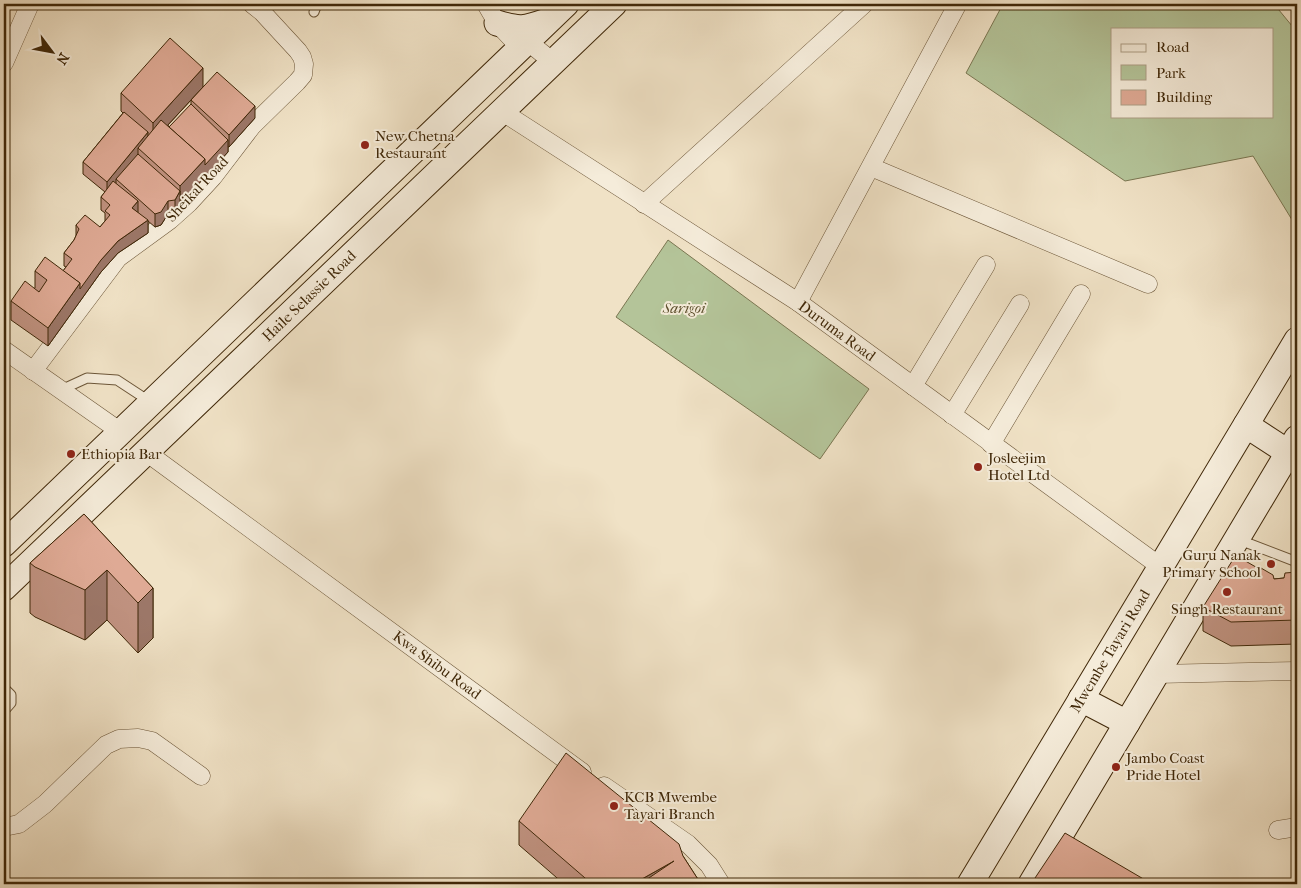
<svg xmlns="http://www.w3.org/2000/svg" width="1301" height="888" font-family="'IM FELL French Canon',serif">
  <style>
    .green { fill: #b4c499; stroke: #7a7651; fill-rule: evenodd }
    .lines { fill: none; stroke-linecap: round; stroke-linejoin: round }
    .lane-casing { stroke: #6c5638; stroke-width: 11 }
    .street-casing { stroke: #6c5638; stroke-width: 19 }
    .secondary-casing { stroke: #402809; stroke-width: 27 }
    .lane { stroke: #f5ecda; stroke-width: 9 }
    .street { stroke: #f5ecda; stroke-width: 18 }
    .secondary { stroke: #f5ecda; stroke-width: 25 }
    .wall { fill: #c09280; stroke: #402809 }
    .shaded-wall { fill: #9c7768; stroke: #402809 }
    .building { fill: #dfaa95; stroke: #402809 }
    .poi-dot { fill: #8f2418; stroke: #f5ecda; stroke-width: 2 }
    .labels { text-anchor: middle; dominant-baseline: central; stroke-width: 4; stroke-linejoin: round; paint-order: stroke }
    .poi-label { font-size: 15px; fill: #402809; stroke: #f5ecda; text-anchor: start }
    .street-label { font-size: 15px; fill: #402809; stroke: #f5ecda }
    .park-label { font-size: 15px; font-style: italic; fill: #5d4f2d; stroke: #f5ecda }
  </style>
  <rect width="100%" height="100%" fill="#f0e2c6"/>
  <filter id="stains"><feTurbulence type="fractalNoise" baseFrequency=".004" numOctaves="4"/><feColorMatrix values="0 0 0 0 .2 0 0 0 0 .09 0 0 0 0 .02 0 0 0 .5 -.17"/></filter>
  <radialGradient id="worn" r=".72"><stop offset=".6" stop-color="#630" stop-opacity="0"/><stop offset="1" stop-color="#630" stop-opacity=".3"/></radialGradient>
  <g class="green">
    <path d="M1003 4H1274L1297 32V228L1253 156 1125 181 966 73ZM1112 29H1272V116H1112Z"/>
    <polygon points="668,240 869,389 820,459 616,317"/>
  </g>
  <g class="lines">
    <defs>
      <g id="lane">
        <polyline points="314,12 317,4"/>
        <polyline points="61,390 87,378 117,380 149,401"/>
        <polyline points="1237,539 1297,562"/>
        <polyline points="4,688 11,695 11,703 4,711"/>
      </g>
      <g id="street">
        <polyline points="486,4 497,23 512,39 527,41 553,62"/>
        <polyline points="4,63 30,4"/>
        <polyline points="501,111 798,302 1161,567"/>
        <polyline points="871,167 1148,284"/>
        <polyline points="644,204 864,4"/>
        <polyline points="798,302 956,7"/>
        <polyline points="4,350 121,432"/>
        <polyline points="33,371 118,258 170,220 189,203 213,177 252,126 297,82 303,75 304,64 302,57 298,51 262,12 252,4"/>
        <polyline points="913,386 986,265"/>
        <polyline points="952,415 1020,304"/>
        <polyline points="991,444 1081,294"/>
        <polyline points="146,452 582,772"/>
        <polyline points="1156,674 1297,671"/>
        <polyline points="604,786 688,844 709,865 721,884"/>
        <polyline points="4,827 19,824 45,804 106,745 119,739 138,738 152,741 201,776"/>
        <polyline points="1278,830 1297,827"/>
      </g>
      <g id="secondary">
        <path d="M497 23C520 30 524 29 547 21"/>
        <polyline points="1246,425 1289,453"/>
        <polyline points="4,544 566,4"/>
        <polyline points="4,588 614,4"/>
        <polyline points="1081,699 1127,723"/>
        <polyline points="970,884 1297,340"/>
        <polyline points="1031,884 1297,438"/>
      </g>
    </defs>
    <use href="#lane" class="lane-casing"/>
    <use href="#street" class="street-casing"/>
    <use href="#secondary" class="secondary-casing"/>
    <use href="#lane" class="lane"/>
    <use href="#street" class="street"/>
    <use href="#secondary" class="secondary"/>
  </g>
  <g class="wall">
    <polygon points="203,87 168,125 169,127 191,105 191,100 255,118 229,147 228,147 228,152 180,204 175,213 168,214 161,225 155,227 148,221 148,233 118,253 101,272 48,346 11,320 11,301 35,288 35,271 63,271 66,267 64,266 64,253 74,240 76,236 76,225 100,227 105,221 105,213 101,210 101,197 105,192 83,174 83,162 123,113 121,111 121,93"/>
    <polygon points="84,514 153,588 153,638 138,653 107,620 85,640 35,617 30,613 30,563"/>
    <polygon points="1240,561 1261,570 1274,579 1284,578 1297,572 1297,644 1231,646 1203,631 1203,607"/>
    <polygon points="519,821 683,856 701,884 564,884 519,845"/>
  </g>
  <g class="shaded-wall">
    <polygon points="203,68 203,87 153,141 153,123"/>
    <polygon points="255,106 255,118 229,147 229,135"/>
    <polygon points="148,132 148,145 138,148 138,157 116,179 116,184 107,195 107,182"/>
    <polygon points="228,140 228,152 180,204 180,186 205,159"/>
    <polygon points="180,191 180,204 175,213 175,200"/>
    <polygon points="138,201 138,213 132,208"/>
    <polygon points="168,201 168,214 161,225 155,227 155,214"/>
    <polygon points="148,220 148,233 118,253 101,272 48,346 48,328 80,283 118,241"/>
    <polygon points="107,570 107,620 85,640 85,590"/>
    <polygon points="153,588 153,638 138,653 138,603"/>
    <polygon points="674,861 674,884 633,884"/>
  </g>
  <g class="building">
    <polygon points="170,38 203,68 153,123 121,93"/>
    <polygon points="217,72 255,106 229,135 191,100"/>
    <polygon points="191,104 228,140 205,165 205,159 169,127"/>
    <polygon points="124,112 148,132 107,182 83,162"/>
    <polygon points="161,120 205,159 180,186 138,148"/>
    <polygon points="138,154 180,191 175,200 168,201 161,212 155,214 116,179"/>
    <polygon points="113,181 138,201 132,208 148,220 118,241 101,260 80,289 80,283 63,271 72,259 64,253 74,240 79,229 76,225 85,215 100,227 110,215 105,211 110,205 101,197"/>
    <polygon points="45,257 80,283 48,328 11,301 25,281 39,292 47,280 35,271"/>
    <polygon points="84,514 153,588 138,603 107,570 85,590 35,567 30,563"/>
    <polygon points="1234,558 1240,561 1242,559 1261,570 1261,568 1273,575 1274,579 1284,578 1285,573 1297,572 1297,620 1231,622 1203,607"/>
    <polygon points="566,753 679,844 683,856 701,884 640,884 674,861 633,884 592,884 519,821"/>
    <polygon points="1065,833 1152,884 1031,884"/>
  </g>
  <g class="poi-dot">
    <circle cx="365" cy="145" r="5"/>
    <circle cx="71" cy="454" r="5"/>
    <circle cx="978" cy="467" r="5"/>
    <circle cx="1271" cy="564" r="5"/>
    <circle cx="1227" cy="592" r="5"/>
    <circle cx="1116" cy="767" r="5"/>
    <circle cx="614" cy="806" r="5"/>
  </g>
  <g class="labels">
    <g class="poi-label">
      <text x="375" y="136">New Chetna<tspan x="375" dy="17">Restaurant</tspan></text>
      <text x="81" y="454">Ethiopia Bar</text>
      <text x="988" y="458">Josleejim<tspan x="988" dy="17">Hotel Ltd</tspan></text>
      <text x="1261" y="555" text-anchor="end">Guru Nanak<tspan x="1261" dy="17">Primary School</tspan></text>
      <text x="1227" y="609" text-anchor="middle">Singh Restaurant</text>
      <text x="1126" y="758">Jambo Coast<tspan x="1126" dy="17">Pride Hotel</tspan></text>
      <text x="624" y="797">KCB Mwembe<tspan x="624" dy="17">Tayari Branch</tspan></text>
    </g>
    <g class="street-label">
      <text transform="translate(197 189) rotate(-47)">Sheikal Road</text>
      <text transform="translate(309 296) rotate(-44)">Haile Selassie Road</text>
      <text transform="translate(837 331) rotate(36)">Duruma Road</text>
      <text transform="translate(1110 651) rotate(-59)">Mwembe Tayari Road</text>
      <text transform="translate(437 665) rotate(36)">Kwa Shibu Road</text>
    </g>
    <g class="park-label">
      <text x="684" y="308">Sarigoi</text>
    </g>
  </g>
  <rect width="1301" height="888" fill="none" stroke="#f0e2c6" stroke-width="20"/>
  <rect x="5" y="5" width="1291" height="878" fill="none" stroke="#402809" stroke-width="2.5"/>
  <rect x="10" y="10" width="1281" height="868" fill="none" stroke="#402809"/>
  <rect x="1111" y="28" width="162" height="90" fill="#f5ecda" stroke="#ad9e86"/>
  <rect x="1121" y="44" width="25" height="8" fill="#f5ecda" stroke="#ad9e86"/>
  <text x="1156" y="52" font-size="15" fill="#402809">Road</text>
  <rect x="1121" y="65" width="25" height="15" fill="#b4c499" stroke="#ad9e86"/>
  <text x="1156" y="78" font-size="15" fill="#402809">Park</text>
  <rect x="1121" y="90" width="25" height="15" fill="#dfaa95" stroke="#ad9e86"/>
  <text x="1156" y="102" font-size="15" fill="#402809">Building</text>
  <g transform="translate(52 52) rotate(122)" stroke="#f5ecda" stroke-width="4" paint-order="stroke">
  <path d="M0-4L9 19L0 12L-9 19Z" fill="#402809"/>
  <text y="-8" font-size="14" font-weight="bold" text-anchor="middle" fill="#402809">N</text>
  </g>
  <rect width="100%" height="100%" filter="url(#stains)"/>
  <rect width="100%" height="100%" fill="url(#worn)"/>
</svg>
